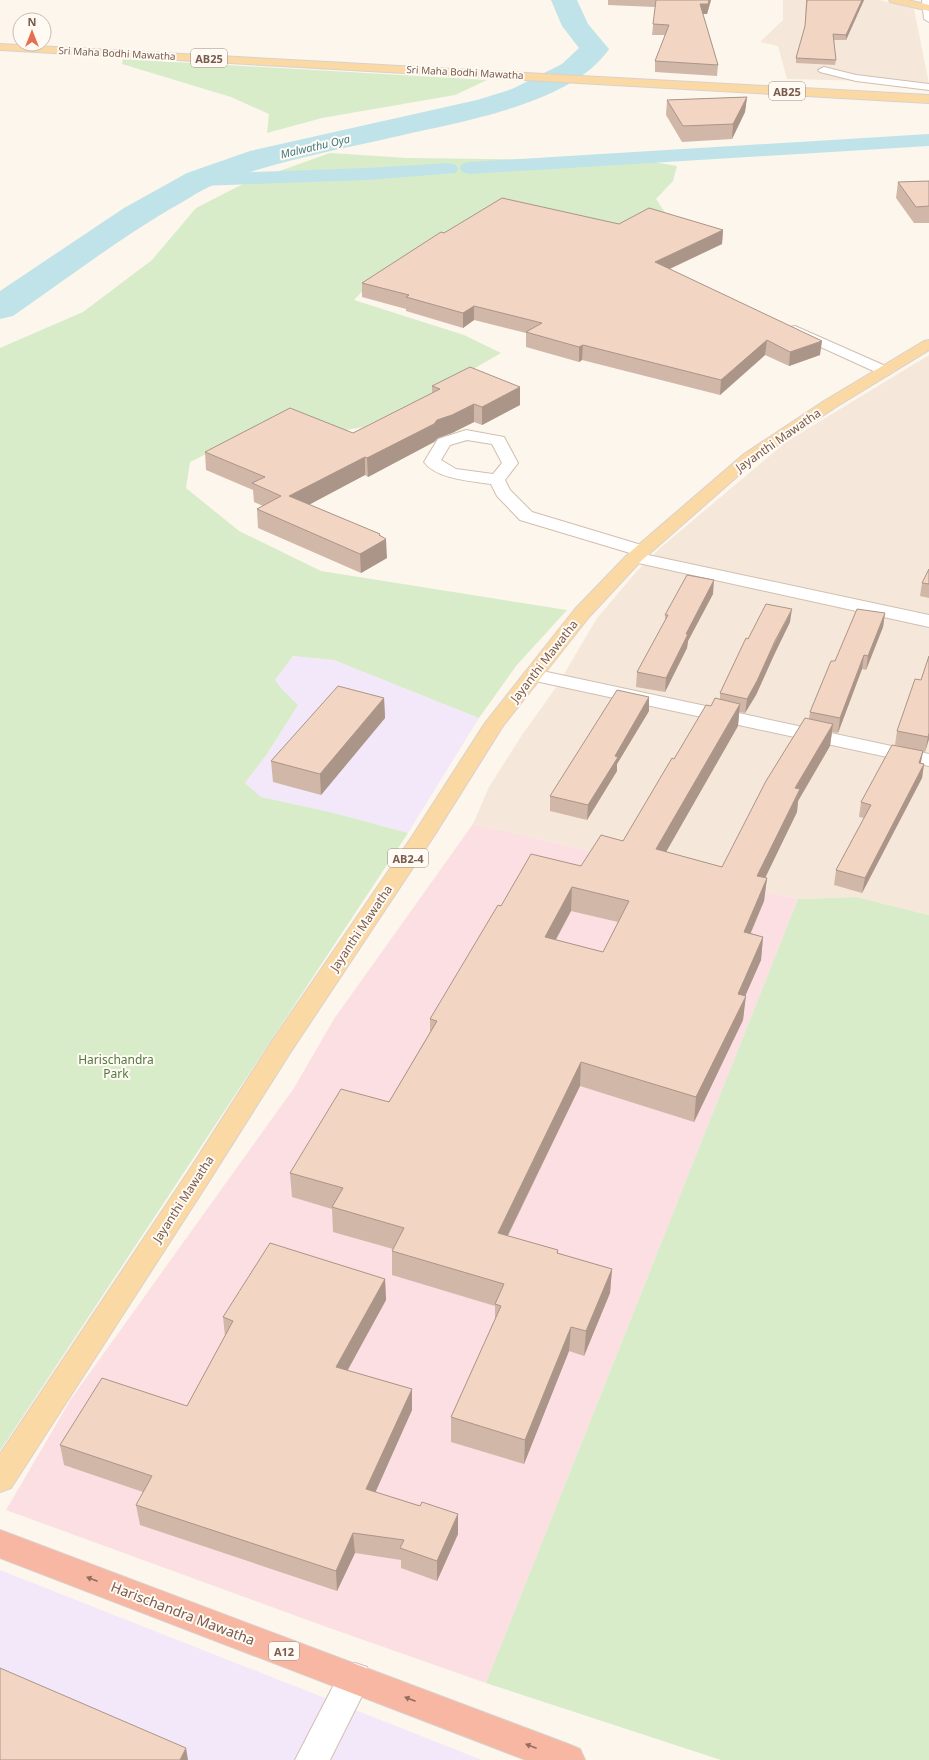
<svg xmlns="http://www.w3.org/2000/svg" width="929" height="1760" font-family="'Noto Sans',sans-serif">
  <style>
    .residential { fill: #f5e8da }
    .education { fill: #f3e8fa }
    .medical { fill: #fbdfe3 }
    .green { fill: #d8ecc9 }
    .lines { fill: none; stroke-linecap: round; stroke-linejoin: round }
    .canal { fill: #bfe3e8; fill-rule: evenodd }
    .river { fill: #bfe3e8; fill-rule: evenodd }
    .minor-casing { stroke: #d1beb0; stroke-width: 2 }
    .major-casing { stroke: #dad1cd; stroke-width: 2 }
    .highway-casing { stroke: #dad1cd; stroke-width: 2 }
    .minor { fill: #fff; fill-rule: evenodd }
    .major { fill: #fbd9a5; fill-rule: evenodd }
    .highway { fill: #f7b7a3; fill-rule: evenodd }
    .wall { fill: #d1b7a8; fill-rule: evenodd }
    .shaded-wall { fill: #aa9588 }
    .building { fill: #f3d5c3; stroke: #aa9588; fill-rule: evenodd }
    .oneway { fill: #936e5e }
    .labels { text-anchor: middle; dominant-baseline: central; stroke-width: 4; stroke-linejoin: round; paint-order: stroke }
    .far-street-label { font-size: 10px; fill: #7a5c4d; stroke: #fffaf3 }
    .shield { fill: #fffaf3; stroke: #a28b7f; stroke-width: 1 }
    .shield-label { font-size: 11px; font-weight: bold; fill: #7a5c4d }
    .far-water-label { font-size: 11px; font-style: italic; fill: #437c86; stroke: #fffaf3 }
    .street-label { font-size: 12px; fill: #7a5c4d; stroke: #fffaf3 }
    .park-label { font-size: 12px; fill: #537a41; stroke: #fffaf3 }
    .near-street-label { font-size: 14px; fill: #7a5c4d; stroke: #fffaf3 }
  </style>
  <rect width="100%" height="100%" fill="#fdf6ec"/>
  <g class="residential">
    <polygon points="783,0 880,0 914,9 929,84 909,82 787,79 778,46 760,42 783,20"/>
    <polygon points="929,355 929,915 856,897 798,899 473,824 489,787 522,735 557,686 597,618 637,571 659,549 786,442"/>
  </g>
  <g class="education">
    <polygon points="293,656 334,660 479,718 408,833 330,812 260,797 245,783 267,754 298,705 282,689 275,680"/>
    <polygon points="0,1570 482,1760 0,1760"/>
  </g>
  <polygon class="medical" points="473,824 798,899 486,1683 321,1625 6,1510 71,1399 294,1088 334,1019"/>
  <g class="green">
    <polygon points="123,59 487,80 455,95 322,118 267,133 269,114 231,97 122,64"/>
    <polygon points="330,153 407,158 648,161 677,166 673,181 656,199 666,214 616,231 377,276 354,300 464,335 501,353 426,396 363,427 336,432 267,424 190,462 186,488 239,531 321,571 567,610 516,666 479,718 334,660 293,656 275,680 282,689 298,705 267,754 245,783 261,797 330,812 408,833 0,1451 0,348 83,312 152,260 196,208 243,184"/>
    <polygon points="856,897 929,915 929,1760 721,1760 486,1683 798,899"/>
  </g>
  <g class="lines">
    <g class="canal">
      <polygon points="929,134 929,146 469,174 462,172 460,168 462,164 469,162"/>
      <polygon points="449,163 456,165 458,169 456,173 367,180 198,186 191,184 188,180 191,176 198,174 367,168"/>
    </g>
    <path class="river" d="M551 0H577L588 24 609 49C571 105 457 122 394 137 333 151 270 162 211 186 197 192 184 202 170 209 116 241 65 280 13 316L0 319V291L124 208 187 173 250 151 477 100 512 89 562 64 579 48 562 26Z"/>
    <defs>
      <g id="minor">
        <polygon points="922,0 929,0 929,22 924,19"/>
        <polygon points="824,67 856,75 929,84 929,90 856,81 820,72 818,70"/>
        <polygon points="795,326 890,368 893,371 890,374 885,376 880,374 790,333 788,330 790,327"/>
        <path d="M466 430 504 437 518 463 505 480 510 490 532 512 648 547 651 551 648 555 929 615V627L629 561 626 557 630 553 520 520 497 496 491 484C471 481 436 479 424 462L438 439ZM467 440 492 444 502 463 493 474 456 469 441 460 450 445Z"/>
        <polygon points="533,669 929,754 929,766 526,679 523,675 526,671"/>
        <polygon points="355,1663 367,1667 371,1678 330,1760 295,1760 343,1667"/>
      </g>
      <g id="major">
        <polygon points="889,0 908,0 929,5 929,11 890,2"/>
        <polygon points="0,44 929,95 929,103 0,50"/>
        <polygon points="929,340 929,350 836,407 756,460 641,561 589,617 503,726 434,836 290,1053 206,1186 11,1488 0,1492 0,1454 188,1172 272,1041 413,835 485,723 575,609 629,553 744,454 824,401 924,341"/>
      </g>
      <polygon id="highway" points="0,1530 568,1744 580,1749 585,1760 526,1760 0,1558"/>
    </defs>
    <use href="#minor" class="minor-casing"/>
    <use href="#major" class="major-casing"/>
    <use href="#highway" class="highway-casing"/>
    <use href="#minor" class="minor"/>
    <use href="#major" class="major"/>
    <use href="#highway" class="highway"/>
  </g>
  <g class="wall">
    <polygon points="608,0 711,0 707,14 703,14 718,65 717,76 655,72 655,61 665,35 652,35 655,7 608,5"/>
    <polygon points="806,0 864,0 846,40 834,40 836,60 835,65 796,63 796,58 805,27"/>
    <polygon points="747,97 745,112 732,139 682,142 666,115 667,100"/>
    <polygon points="929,181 929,223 914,223 896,198 898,182"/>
    <polygon points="619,224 723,230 722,244 670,269 820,355 789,366 765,355 720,395 582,360 579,362 526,347 526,333 474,320 463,328 406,311 406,309 362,297 362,283 444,233"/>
    <polygon points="432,386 520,387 520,405 482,425 474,422 452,433 438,438 434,442 368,477 365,475 309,504 380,536 387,558 361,573 258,528 257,509 263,506 254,502 253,490 206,470 205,452 353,433 432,393"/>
    <polygon points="929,569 929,598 920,596 922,583"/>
    <polygon points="713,594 688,641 687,648 665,692 636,687 637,672 665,622 665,615"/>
    <path d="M885 613 883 627 866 670 862 669 838 733 832 732 830 746 798 801 797 812 765 877 767 878 764 901 751 933 763 937 761 960 745 996 743 1020 694 1122 580 1086 508 1236 558 1250V1253L612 1269 610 1293 584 1356 569 1351 524 1464 451 1442V1417L495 1320V1306L392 1275V1251L393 1249 333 1232 332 1209 292 1197 290 1173 389 1102 430 1032V1019L501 906 581 866 623 841 674 759 711 706 720 699V693L748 639 790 622 774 655 756 695 745 713 739 712 738 726 666 852 722 867 809 718 810 712 835 661ZM571 911 618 922 603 952 556 940Z"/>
    <polygon points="929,656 929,739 925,752 895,745 897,731 921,680"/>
    <polygon points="649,697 649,711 617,764 617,771 587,820 550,811 550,796"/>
    <polygon points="384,698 385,718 321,795 273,782 271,761"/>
    <polygon points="923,751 921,763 924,764 922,778 862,893 834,885 836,870 864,818 859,817 861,802"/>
    <polygon points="385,1279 386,1300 347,1370 412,1389 412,1410 375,1492 420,1506 458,1514 458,1534 437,1581 401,1568 401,1560 355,1553 337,1591 140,1525 136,1505 143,1492 64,1465 60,1445 187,1406 225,1336 223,1317"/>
  </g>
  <g class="shaded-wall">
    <polygon points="709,0 711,0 707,14 699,14 700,4"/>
    <polygon points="862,0 864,0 846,40 846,35"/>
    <polygon points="747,97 745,112 732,139 733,124"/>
    <polygon points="723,230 722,244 654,276 655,262"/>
    <polygon points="474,306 474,320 463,328 463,313"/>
    <polygon points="767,340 765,355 720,395 721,380"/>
    <polygon points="822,341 820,355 789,366 790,352"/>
    <polygon points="583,345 582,360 579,362 579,347"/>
    <polygon points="520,387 520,405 482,425 482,407"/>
    <polygon points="474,404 474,422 452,433 438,438 434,442 368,477 367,458 437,420"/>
    <polygon points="365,457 365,475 290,515 289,496"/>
    <polygon points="380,534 381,542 386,539 387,558 361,573 360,554"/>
    <polygon points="714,580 713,594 688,641 687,648 665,692 666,678 686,634"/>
    <polygon points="792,609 790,622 774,655 756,695 745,713 747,699"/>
    <polygon points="885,613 883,627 866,670 868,656"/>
    <polygon points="864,655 862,669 838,733 840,718"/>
    <polygon points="649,697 649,711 617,764 617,771 587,820 588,805 615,756"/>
    <polygon points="384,698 385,718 321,795 320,774"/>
    <polygon points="740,704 738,726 654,873 656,849"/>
    <polygon points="833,724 830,746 798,801 797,812 755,899 757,876 795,788"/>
    <polygon points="929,733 929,739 925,752 928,737"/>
    <polygon points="923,751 920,766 919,763"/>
    <polygon points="924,764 922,778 862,893 865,878"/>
    <polygon points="767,878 764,901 741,955 744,932"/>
    <polygon points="572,887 571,911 544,961 545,937"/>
    <polygon points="763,937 761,960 736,1017 746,996 743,1020 694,1122 696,1097 738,994"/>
    <polygon points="581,1062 580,1086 497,1257 498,1233"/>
    <polygon points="612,1269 610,1293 584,1356 586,1331"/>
    <polygon points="385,1279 386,1300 338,1388 336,1367"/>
    <polygon points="571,1327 569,1351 524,1464 525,1440"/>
    <polygon points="412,1389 412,1410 368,1509 366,1489"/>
    <polygon points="458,1514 458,1534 437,1581 437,1561"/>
    <polygon points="353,1533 355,1553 337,1591 336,1571"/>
    <polygon points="186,1748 188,1760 180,1760"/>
  </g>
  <g class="building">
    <polygon points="656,0 709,0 708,4 700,4 718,65 655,61 669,25 653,24"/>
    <polygon points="807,0 862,0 846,35 833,34 836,60 796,58 805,26"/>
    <polygon points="747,97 733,124 683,126 667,100"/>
    <polygon points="929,181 929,206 916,207 898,182"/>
    <polygon points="502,198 619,224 649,208 723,230 655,262 822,341 790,352 767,340 721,380 583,345 579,347 526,332 542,323 474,306 463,313 406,297 409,295 362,283 441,232 444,233"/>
    <polygon points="470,367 520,387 482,407 474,404 452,415 437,420 434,424 367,458 365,457 289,496 380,534 379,535 386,539 360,554 257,509 281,496 252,483 265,477 205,452 290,408 353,433 440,389 432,386"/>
    <polygon points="929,569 929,584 922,583"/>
    <polygon points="687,575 714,580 686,634 688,634 666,678 637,672 668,615 665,615"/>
    <polygon points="766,604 792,609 775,641 757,681 747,699 720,693 746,638 748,639"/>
    <polygon points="857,609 885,613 868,656 864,655 840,718 810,712 831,661 835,661"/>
    <polygon points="929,656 929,733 928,737 897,731 915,679 921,680"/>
    <polygon points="338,686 384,698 320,774 271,761"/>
    <polygon points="617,690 649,697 615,756 618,757 588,805 550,796"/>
    <path d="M715 698 740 704 656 849 722 867 766 781 805 718 833 724 795 788 800 789 757 876 767 878 744 932 763 937 738 994 746 996 696 1097 581 1062 498 1233 558 1250 557 1253 612 1269 586 1331 571 1327 525 1440 451 1417 501 1306 495 1304 504 1284 392 1251 404 1228 332 1207 343 1188 290 1173 341 1089 389 1102 437 1021 430 1019 498 905 501 906 531 854 581 866 601 835 623 841 672 758 674 759 706 705 711 706ZM572 887 629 901 603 952 545 937Z"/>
    <polygon points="892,745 923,751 919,763 924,764 865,878 836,870 871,805 861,802"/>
    <polygon points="270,1243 385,1279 336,1367 412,1389 366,1489 420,1506 422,1502 458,1514 437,1561 400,1548 404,1540 353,1533 336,1571 136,1505 152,1476 60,1445 102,1378 187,1406 233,1321 223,1317"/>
    <polygon points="0,1668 186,1748 180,1760 0,1760"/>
  </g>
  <defs><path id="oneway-solid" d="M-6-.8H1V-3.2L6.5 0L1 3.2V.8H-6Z"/></defs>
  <g class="oneway">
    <use href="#oneway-solid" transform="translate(92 1579) rotate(-159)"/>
    <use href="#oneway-solid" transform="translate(410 1699) rotate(-159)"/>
    <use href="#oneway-solid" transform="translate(531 1746) rotate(-159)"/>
  </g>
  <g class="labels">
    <g class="far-street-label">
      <text transform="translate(117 53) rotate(3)">Sri Maha Bodhi Mawatha</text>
      <text transform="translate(465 72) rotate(3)">Sri Maha Bodhi Mawatha</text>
    </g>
    <g class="shield">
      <rect x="191" y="49" width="36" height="18" rx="3"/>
      <rect x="769" y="82" width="36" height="18" rx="3"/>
      <rect x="388" y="849" width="40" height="18" rx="3"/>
      <rect x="269" y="1642" width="30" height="18" rx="3"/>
    </g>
    <g class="shield-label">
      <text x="209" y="58">AB25</text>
      <text x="787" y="91">AB25</text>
      <text x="408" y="858">AB2-4</text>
      <text x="284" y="1651">A12</text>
    </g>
    <g class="far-water-label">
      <text transform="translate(315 146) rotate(-13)">Malwathu Oya</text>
    </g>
    <g class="street-label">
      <text transform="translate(778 440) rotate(-35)">Jayanthi Mawatha</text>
      <text transform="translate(544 661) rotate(-52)">Jayanthi Mawatha</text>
      <text transform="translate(361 928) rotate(-56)">Jayanthi Mawatha</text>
      <text transform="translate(183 1199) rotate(-57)">Jayanthi Mawatha</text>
    </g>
    <g class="park-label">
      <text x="116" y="1059">Harischandra<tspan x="116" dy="14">Park</tspan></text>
    </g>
    <g class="near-street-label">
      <text transform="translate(183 1613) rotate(21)">Harischandra Mawatha</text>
    </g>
  </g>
  <g transform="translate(32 32)"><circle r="19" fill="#fffaf3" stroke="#cabbb1"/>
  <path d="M0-3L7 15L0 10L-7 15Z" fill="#e76f51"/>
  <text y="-6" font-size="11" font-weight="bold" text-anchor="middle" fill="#7a5c4d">N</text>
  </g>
</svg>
